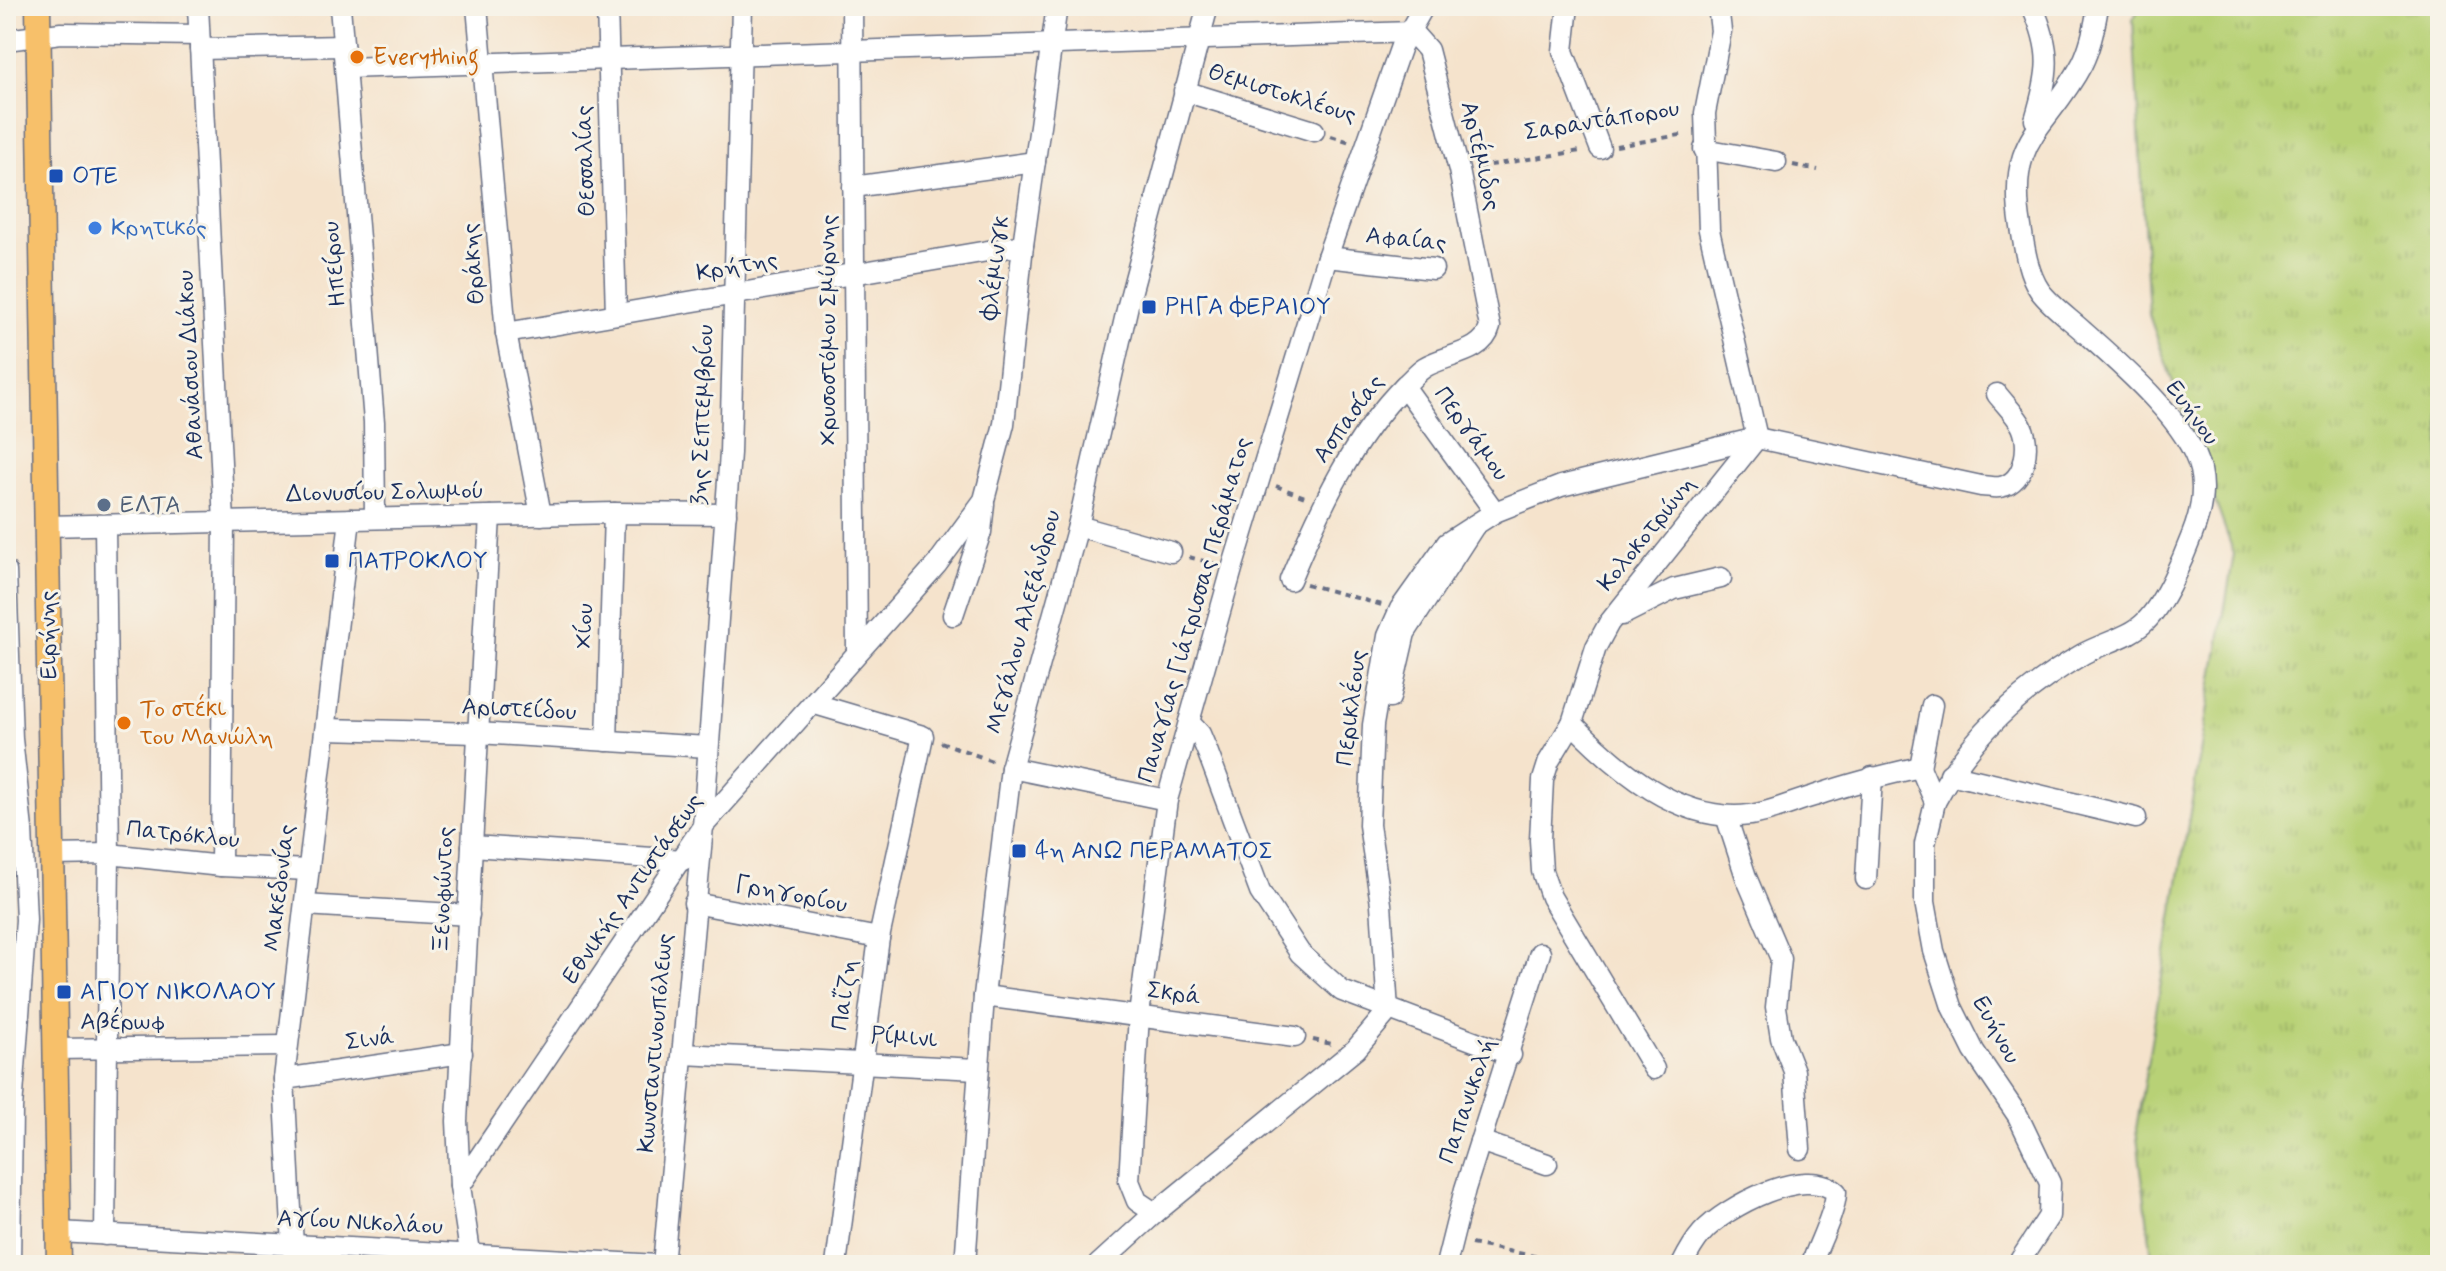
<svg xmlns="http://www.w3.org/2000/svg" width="2446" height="1271" font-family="Mynerve,sans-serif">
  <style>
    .grass { fill: url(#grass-tufts); stroke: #6a806a; stroke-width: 2 }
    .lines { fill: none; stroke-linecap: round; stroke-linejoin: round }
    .minor-casing { stroke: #676e84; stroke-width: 23 }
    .major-casing { stroke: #676e84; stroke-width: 27 }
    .path { stroke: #676e84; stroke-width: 4; stroke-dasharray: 6 6; stroke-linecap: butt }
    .minor { stroke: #fff; stroke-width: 20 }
    .major { stroke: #f7c06b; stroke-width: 24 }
    .food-dot { fill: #e8710a; stroke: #f7f3e8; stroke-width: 3 }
    .transit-dot { fill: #1a4fb4; stroke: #f7f3e8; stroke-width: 3 }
    .shop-dot { fill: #3f7fe0; stroke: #f7f3e8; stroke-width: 3 }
    .service-dot { fill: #5c6f8a; stroke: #f7f3e8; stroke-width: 3 }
    .labels { text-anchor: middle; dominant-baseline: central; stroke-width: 6; stroke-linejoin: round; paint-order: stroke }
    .food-label { font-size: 24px; fill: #c56008; stroke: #f7f3e8; text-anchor: start }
    .street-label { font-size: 24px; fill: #1b2f5e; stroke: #f7f3e8 }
    .transit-label { font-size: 24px; fill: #164399; stroke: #f7f3e8; text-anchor: start }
    .shop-label { font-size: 24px; fill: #366cbe; stroke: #f7f3e8; text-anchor: start }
    .service-label { font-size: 24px; fill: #4e5e75; stroke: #f7f3e8; text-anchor: start }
  </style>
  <defs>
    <pattern id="grass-tufts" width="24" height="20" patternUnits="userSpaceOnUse" patternTransform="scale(2)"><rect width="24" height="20" fill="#b8d176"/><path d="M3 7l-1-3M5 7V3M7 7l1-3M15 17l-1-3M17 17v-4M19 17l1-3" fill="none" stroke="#9eb468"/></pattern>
  </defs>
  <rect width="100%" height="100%" fill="#f7f3e8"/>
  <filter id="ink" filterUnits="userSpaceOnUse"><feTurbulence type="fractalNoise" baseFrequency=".0125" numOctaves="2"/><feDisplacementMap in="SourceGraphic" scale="16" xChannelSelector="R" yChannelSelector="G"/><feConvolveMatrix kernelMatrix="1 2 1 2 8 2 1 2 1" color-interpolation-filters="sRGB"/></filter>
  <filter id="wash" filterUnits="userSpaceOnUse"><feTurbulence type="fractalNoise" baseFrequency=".006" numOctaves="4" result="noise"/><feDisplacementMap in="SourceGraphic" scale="32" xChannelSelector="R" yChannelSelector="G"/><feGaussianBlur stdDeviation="1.8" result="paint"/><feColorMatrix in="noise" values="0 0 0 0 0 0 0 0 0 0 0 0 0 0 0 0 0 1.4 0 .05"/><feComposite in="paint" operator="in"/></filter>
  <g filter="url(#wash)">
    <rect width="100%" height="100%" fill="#f5e3cc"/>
    <polygon class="grass" points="2140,6 2440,6 2440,1265 2153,1265 2136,1129 2234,554 2149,315 2133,20"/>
  </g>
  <g filter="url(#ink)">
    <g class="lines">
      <defs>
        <g id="minor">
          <polyline points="198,6 224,522 221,866"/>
          <polyline points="340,6 374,422 375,518"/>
          <polyline points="477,6 506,333 541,515"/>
          <polyline points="607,6 616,314"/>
          <polyline points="852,6 857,653"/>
          <polyline points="1568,6 1563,51 1600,148"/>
          <path d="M2032 6C2053 52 2049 73 2035 120"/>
          <polyline points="6,40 61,33 199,35"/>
          <polyline points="200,49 343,46"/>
          <polyline points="346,68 1412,32"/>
          <polyline points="1184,91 1314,131"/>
          <polyline points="1704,149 1776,162"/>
          <polyline points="853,187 1035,162"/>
          <polyline points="1327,257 1433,269"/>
          <polyline points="506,333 1023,245"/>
          <polyline points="1404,386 1495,512"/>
          <polyline points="105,525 109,854 105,1235"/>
          <polyline points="46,526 614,513 726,514"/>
          <polyline points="1078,526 1171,552"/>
          <polyline points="6,571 12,739 22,829 26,920 12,1109 10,1265"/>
          <path d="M1290 580C1319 510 1352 438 1406 384 1412 379 1418 371 1425 367 1446 354 1483 354 1490 327L1459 170 1428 50 1412 32"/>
          <polyline points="953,615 981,532 984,504"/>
          <polyline points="1622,615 1674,589 1721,578"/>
          <polyline points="1390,698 1405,633 1475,525"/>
          <polyline points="815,704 923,736 879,938 836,1265"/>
          <polyline points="1189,722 1200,734 1208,753 1260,892 1300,953 1342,991 1511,1055"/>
          <path d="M1572 723C1617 769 1680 824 1750 815 1772 812 1793 802 1814 796 1849 784 1884 775 1920 767L1935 802 1925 844V902L1934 951 1952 1007 1974 1051 2018 1116 2050 1183 2049 1216 2017 1265"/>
          <polyline points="326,729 477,733 708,747"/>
          <polyline points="607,741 614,513"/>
          <polyline points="1920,767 1932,705"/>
          <polyline points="1011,768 1167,800"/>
          <polyline points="1950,774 2136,818"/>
          <path d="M1935 802C1970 737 2019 691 2083 654 2103 643 2131 637 2146 621 2164 603 2183 559 2192 535 2200 515 2205 492 2200 470 2190 424 2119 363 2084 332 2070 319 2052 307 2040 291 2028 274 2024 247 2021 227 2006 135 2046 132 2082 64 2091 46 2095 26 2098 6"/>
          <polyline points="1726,816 1746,877 1781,959 1776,1007 1781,1038 1794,1071 1800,1149"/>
          <polyline points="472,846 683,860"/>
          <polyline points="52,855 109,854 221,866 308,870"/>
          <polyline points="1866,879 1872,777"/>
          <polyline points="694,903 879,938"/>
          <polyline points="305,905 469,915"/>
          <polyline points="984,996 1295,1037"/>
          <polyline points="56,1049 287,1046"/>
          <polyline points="683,1054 977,1069"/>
          <polyline points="1654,1069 1551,897 1542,871 1540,840 1543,780 1549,761 1572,723 1596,647 1609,623 1757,438 1709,230 1705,113 1721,31 1718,6"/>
          <polyline points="284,1079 462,1053"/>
          <polyline points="1480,1141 1547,1164"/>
          <polyline points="460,1186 703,826 937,564 984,500 1004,424 1023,245 1057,6"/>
          <polyline points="1155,1213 1137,1201 1129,1181 1139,1015 1167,800 1232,569 1327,257 1401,46 1424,6"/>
          <polyline points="59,1232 658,1265"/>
          <polyline points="294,1265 284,1079 350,519"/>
          <polyline points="472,1265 460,1186 457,1121 490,516"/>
          <polyline points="663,1265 703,826 730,453 742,6"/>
          <polyline points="965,1265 984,996 1011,768 1078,526 1128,305 1208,6"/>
          <path d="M1098 1265 1155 1213 1356 1049 1388 1011 1381 904 1369 825 1373 725 1388 636 1400 609 1447 543 1495 512 1561 486 1757 438 1981 486C1987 486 1994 488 2000 487 2026 483 2032 442 2020 423 2014 413 2004 403 1997 394"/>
          <polyline points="1446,1265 1465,1189 1540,953"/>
          <path d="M1682 1265C1687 1255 1694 1242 1702 1233 1725 1207 1806 1164 1836 1192 1836 1211 1818 1245 1811 1265"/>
        </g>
        <polyline id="major" points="38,6 59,1265"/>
      </defs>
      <use href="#minor" class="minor-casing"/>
      <use href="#major" class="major-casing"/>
      <g class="path">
        <polyline points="1331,136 1350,142"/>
        <polyline points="1616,146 1686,134"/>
        <polyline points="1793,165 1818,170"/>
        <polyline points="1478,167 1580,151"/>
        <polyline points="1276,486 1305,497"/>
        <polyline points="1189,557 1215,564"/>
        <polyline points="1306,584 1382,605"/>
        <polyline points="941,742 992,761"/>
        <polyline points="1313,1040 1332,1044"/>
        <polyline points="1471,1244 1539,1257"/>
      </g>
      <use href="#minor" class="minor"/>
      <use href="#major" class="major"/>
    </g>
  </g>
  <g class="food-dot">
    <circle cx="357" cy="57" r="8"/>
    <circle cx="124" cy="723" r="8"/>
  </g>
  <g class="transit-dot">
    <rect x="48" y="168" width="16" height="16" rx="4"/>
    <rect x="1141" y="299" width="16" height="16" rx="4"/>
    <rect x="324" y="553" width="16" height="16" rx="4"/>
    <rect x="1011" y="843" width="16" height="16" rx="4"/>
    <rect x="56" y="984" width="16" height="16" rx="4"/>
  </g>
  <circle class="shop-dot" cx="95" cy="228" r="8"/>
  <circle class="service-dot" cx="104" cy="505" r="8"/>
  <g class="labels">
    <g class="food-label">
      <text x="373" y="57">Everything</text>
      <text x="140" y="709">Το στέκι<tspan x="140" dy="28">του Μανώλη</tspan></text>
    </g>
    <g class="street-label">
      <text transform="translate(1282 94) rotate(17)">Θεμιστοκλέους</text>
      <text transform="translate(1602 121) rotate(-9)">Σαραντάπορου</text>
      <text transform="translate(1480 156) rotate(77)">Αρτέμιδος</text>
      <text transform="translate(586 161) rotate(-92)">Θεσσαλίας</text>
      <text transform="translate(1406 240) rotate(6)">Αφαίας</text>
      <text transform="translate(335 264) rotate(-95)">Ηπείρου</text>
      <text transform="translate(474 264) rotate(-95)">Θράκης</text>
      <text transform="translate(737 267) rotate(-10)">Κρήτης</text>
      <text transform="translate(996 268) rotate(-83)">Φλέμινγκ</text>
      <text transform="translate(828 330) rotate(-90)">Χρυσοστόμου Σμύρνης</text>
      <text transform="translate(191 365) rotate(-93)">Αθανάσιου Διάκου</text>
      <text transform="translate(2192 413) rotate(54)">Ευήνου</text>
      <text transform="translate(703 415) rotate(-88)">3ης Σεπτεμβρίου</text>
      <text transform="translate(1349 419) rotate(-54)">Ασπασίας</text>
      <text transform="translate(1471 434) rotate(54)">Περγάμου</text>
      <text transform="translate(385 493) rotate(-1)">Διονυσίου Σολωμού</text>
      <text transform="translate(1647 534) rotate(-51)">Κολοκοτρώνη</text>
      <text transform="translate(1195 610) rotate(-74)">Παναγίας Γιάτρισσας Περάματος</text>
      <text transform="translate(1024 622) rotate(-75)">Μεγάλου Αλεξάνδρου</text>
      <text transform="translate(585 626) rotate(-88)">Χίου</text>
      <text transform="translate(49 635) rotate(-91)">Ειρήνης</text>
      <text transform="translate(1352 708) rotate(-83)">Περικλέους</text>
      <text transform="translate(519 710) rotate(3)">Αριστείδου</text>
      <text transform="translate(183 835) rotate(6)">Πατρόκλου</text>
      <text transform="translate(280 888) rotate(-83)">Μακεδονίας</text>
      <text transform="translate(633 889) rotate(-55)">Εθνικής Αντιστάσεως</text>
      <text transform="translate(444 890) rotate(-88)">Ξενοφώντος</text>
      <text transform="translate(791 895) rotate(11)">Γρηγορίου</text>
      <text transform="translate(1174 994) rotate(8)">Σκρά</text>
      <text transform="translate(845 995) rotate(-82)">Παΐζη</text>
      <text x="123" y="1022">Αβέρωφ</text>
      <text transform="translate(1996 1030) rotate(61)">Ευήνου</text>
      <text transform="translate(904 1038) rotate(4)">Ρίμινι</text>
      <text transform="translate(370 1040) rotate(-8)">Σινά</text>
      <text transform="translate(656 1043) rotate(-85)">Κωνσταντινουπόλεως</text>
      <text transform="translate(1468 1101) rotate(-71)">Παπανικολή</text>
      <text transform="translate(360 1223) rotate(3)">Αγίου Νικολάου</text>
    </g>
    <g class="transit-label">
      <text x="72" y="176">ΟΤΕ</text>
      <text x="1165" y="307">ΡΗΓΑ ΦΕΡΑΙΟΥ</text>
      <text x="348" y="561">ΠΑΤΡΟΚΛΟΥ</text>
      <text x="1035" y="851">4η ΑΝΩ ΠΕΡΑΜΑΤΟΣ</text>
      <text x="80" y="992">ΑΓΙΟΥ ΝΙΚΟΛΑΟΥ</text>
    </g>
    <g class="shop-label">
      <text x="111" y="228">Κρητικός</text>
    </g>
    <g class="service-label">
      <text x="120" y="505">ΕΛΤΑ</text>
    </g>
  </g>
  <rect width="2446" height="1271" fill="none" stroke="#f7f3e8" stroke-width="32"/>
</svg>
